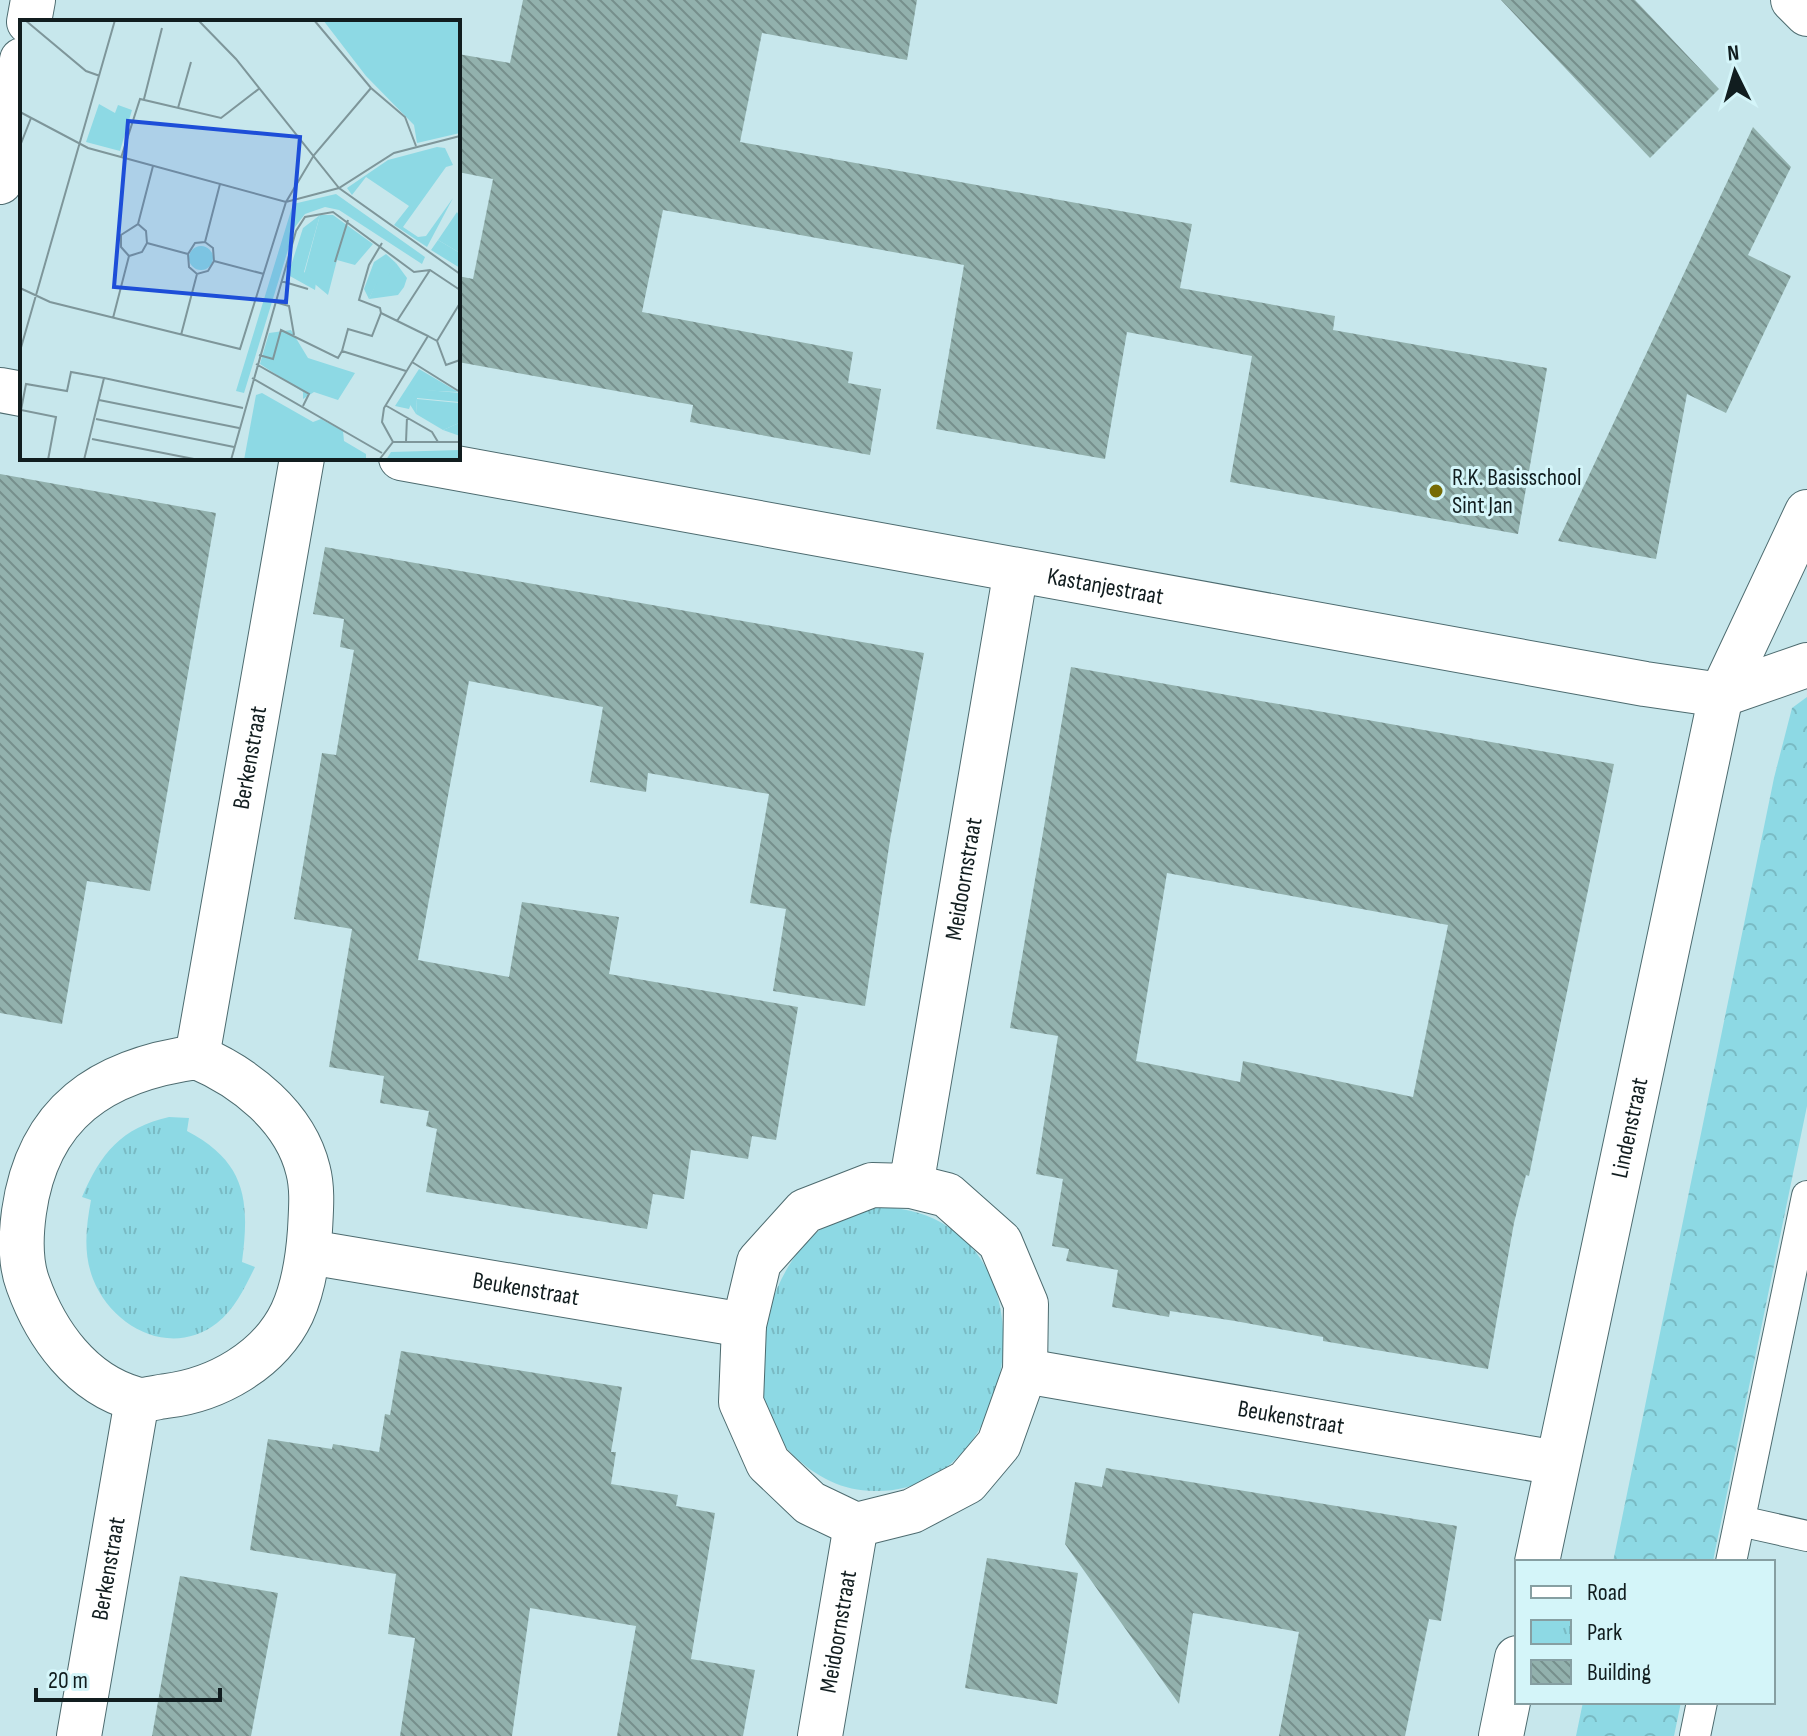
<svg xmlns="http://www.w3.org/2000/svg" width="1807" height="1736" font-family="'Sofia Sans Condensed',sans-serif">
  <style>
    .forest { fill: url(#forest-crowns) }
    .park { fill: url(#park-tufts) }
    .building { fill: url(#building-back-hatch); fill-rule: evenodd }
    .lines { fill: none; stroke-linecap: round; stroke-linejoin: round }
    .service-casing { stroke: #4d6b6f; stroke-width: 32 }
    .minor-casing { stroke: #4d6b6f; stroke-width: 46 }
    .service { stroke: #fff; stroke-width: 30 }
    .minor { stroke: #fff; stroke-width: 44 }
    .poi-dot { fill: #766b05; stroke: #d4f5f9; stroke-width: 3 }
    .labels { text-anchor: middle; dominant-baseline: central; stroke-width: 6; stroke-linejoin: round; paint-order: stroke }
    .poi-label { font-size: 24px; fill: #111d1f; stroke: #d4f5f9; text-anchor: start }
    .street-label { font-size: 24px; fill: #111d1f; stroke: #d4f5f9 }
    .inset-road { fill: none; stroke: #7e969a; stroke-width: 2 }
    .view { fill: #1d4ed8; fill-opacity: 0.15; stroke: #1d4ed8; stroke-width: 4 }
    .inset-edge { fill: none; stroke: #111d1f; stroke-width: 4 }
  </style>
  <defs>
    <pattern id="forest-crowns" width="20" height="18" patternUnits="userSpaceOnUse" patternTransform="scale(2)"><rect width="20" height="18" fill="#8dd9e4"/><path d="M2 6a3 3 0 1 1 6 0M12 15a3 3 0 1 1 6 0" fill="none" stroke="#79bac3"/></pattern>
    <pattern id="park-tufts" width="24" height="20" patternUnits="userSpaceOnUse" patternTransform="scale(2)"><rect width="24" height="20" fill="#8dd9e4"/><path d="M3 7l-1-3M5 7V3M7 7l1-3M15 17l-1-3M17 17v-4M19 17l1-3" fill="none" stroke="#79bac3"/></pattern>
    <pattern id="building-back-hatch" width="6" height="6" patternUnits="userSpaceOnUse" patternTransform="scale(2)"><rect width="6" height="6" fill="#92b1ad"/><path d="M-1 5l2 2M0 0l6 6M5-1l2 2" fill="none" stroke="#768f8c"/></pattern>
  </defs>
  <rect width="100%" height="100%" fill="#c7e7ec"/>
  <g class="forest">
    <polygon points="1807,697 1807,1106 1714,1556 1713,1562 1613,1562 1774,778 1792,708"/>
    <polygon points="1583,1702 1681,1702 1674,1736 1576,1736"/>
  </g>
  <g class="park">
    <path d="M169 1117 189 1118 187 1131C246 1162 250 1200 242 1262L255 1267C245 1287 235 1309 217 1323 172 1358 113 1329 93 1279 83 1253 86 1227 91 1200L82 1197C101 1153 121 1128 169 1117Z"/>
    <path d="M882 1207C1062 1215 1027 1495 874 1491 843 1491 816 1477 793 1455 737 1400 760 1282 815 1234 834 1217 858 1211 882 1207Z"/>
  </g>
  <g class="building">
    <polygon points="523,0 917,0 907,60 762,33 740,142 1192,224 1180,288 1335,316 1333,330 1547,368 1518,534 1230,482 1252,356 1127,332 1105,459 936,429 964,265 663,210 642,312 853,352 848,383 881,389 870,455 690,422 693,405 458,362 458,276 473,279 493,179 458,172 458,54 510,63"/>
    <polygon points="1501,0 1635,0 1719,89 1650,158"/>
    <polygon points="1753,127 1791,167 1748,255 1791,276 1726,413 1687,394 1656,559 1558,541"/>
    <polygon points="0,474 216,513 150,891 87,881 62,1024 0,1013"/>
    <polygon points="325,547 924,653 890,840 865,1006 773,991 786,909 750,903 769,794 648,773 646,792 590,782 603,707 469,681 418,960 509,977 522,902 619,917 609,974 798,1007 776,1140 752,1136 748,1159 691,1150 684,1199 653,1194 647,1229 426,1192 437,1129 426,1126 429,1111 380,1103 384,1076 329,1067 352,929 294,919 322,753 336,755 354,650 340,647 344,619 313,614"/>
    <path d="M1071 667 1614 764 1529 1176 1526 1175 1514 1223 1488 1369 1323 1341V1337L1235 1321 1170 1311 1169 1317 1112 1307 1118 1270 1066 1261 1069 1249 1052 1246 1063 1179 1036 1174 1058 1036 1010 1028ZM1167 873 1448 925 1413 1097 1243 1061 1240 1082 1136 1061Z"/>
    <polygon points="401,1351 622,1387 611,1452 616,1452 611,1484 678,1495 676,1506 715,1513 691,1659 755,1670 743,1736 617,1736 636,1626 530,1608 512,1736 400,1736 415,1638 388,1634 396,1574 250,1550 268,1439 332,1449 333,1444 379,1452 385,1414 390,1415"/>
    <polygon points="1106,1468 1457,1526 1441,1621 1429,1619 1405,1736 1279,1736 1299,1632 1193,1613 1179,1704 1065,1544 1075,1482 1102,1487"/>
    <polygon points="987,1558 1078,1573 1057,1704 965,1688"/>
    <polygon points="180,1576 278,1593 251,1736 152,1736"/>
  </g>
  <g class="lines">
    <defs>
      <g id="service">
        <polyline points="1740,1521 1807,1536"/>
        <polyline points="1731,1562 1807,1196"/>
        <polyline points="1695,1736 1702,1702"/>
      </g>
      <g id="minor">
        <polyline points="1793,0 1807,14"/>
        <polyline points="29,22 33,0"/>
        <polyline points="0,182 22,60"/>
        <polyline points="0,390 22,394"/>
        <path id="s1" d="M401 458 1645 684 1721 695 1807 665"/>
        <path d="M197 1057C244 1077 295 1116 308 1170 313 1189 311 1210 310 1230 308 1258 304 1287 292 1313 269 1361 216 1390 166 1396 157 1397 144 1401 136 1399 81 1384 46 1334 28 1284 20 1263 21 1234 24 1212 38 1112 102 1070 197 1057Z"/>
        <path id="s2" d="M197 1057 302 458"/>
        <path id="s3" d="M911 1186 947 1195 1000 1242 1026 1304 1025 1371 999 1444 967 1482 912 1511 856 1525 810 1503 768 1463 741 1402 744 1325 759 1262 805 1211 872 1185 911 1186 1016 570"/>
        <path id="s4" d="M309 1252 744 1325"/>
        <path id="s5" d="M1025 1371 1557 1463"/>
        <path id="s6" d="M1537 1562 1721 695 1807 512"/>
        <path id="s7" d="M79 1736 137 1400"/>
        <path id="s8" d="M820 1736 856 1525"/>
        <polyline points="1501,1736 1517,1658"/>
      </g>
    </defs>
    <use href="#service" class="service-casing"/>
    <use href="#minor" class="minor-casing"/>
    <use href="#service" class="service"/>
    <use href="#minor" class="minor"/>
  </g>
  <circle class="poi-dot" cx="1436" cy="491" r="8"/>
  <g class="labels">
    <g class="poi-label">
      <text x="1452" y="477">R.K. Basisschool<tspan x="1452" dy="28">Sint Jan</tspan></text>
    </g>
    <g class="street-label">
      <text stroke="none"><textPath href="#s1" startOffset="716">Kastanjestraat</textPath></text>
      <text stroke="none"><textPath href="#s2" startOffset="304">Berkenstraat</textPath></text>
      <text stroke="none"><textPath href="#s3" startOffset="1298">Meidoornstraat</textPath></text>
      <text stroke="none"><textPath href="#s6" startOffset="444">Lindenstraat</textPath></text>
      <text stroke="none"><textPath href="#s4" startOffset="220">Beukenstraat</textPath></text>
      <text stroke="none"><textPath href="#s5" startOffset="270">Beukenstraat</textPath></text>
      <text stroke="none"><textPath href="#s7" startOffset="170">Berkenstraat</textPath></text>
      <text stroke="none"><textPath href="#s8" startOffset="106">Meidoornstraat</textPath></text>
    </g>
  </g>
  <g transform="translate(20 20)">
    <rect width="440" height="440" fill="#c7e7ec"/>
    <path d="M79 84 95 93 98 85 112 90 100 131 66 122ZM300 195H313L353 224 335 245 317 240 308 275 284 255ZM376 243 387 258 384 267 378 275 349 279 359 256ZM271 310 288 338 335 353 318 380 294 372 283 379V372L240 344 249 313ZM399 349 438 372 396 370 389 389 375 386ZM242 373 293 402 301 399 323 411 324 421 346 434V440H224L236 375ZM397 379 439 383V403L423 410 396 394Z" fill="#8dd9e4"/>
    <path d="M417 127 425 128 433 145 426 147 383 207 398 217 406 216 433 178 407 227 374 205 389 186 346 157 332 175 327 168 368 140ZM316 174 405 237 402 244 319 190 305 187 285 194 275 207 224 373 216 371 273 184ZM300 195 284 252 296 262 295 270 268 255 283 208ZM418 220 440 233V248L411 230ZM366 234 376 243 368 256H360L349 279 344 269 354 242ZM396 369 440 373V416L423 410 439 403V382L397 378 396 394 389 383ZM440 430V440H366L371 432Z" fill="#8dd9e4"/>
    <path d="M303 0H440V113L397 123 394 105 346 56ZM437 192 440 197V233L418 220ZM169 238a12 12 0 1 1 24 0a12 12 0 1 1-24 0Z" fill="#8dd9e4"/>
    <path class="inset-road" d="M5 0 66 51 80 56M178 0 216 39 319 168 440 254M294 0 351 68 385 97 396 126M124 79 142 8M158 88 171 42M0 92 68 128 266 182 319 168 374 133 440 116M0 126 11 98M101 138 120 79 201 98 240 68M118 204 126 211 127 223 122 232 109 236 101 227V215L118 204 133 146M185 222 193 228 194 241 188 251 177 254 169 247 168 234 175 223 185 222 200 164M127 223 168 234M194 241 244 254M315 242 328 200M261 261 288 269M0 268 30 282 220 329 266 182 294 135 351 68M255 282 269 286 274 315M361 293 360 288 339 280 349 245 362 223M93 298 109 236M377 301 410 250M161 315 177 254M408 316 417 321 426 345 440 340M417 321 440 283M0 331 95 0M239 335 253 339 261 310 318 338 322 331M392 342 440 372M236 344 289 374 283 386M84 358 223 388M232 358 362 433M79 380 219 408M365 385 412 412 418 422M76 399 214 427M72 419 179 440M373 422 362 402 364 388 408 316 361 293 352 316 328 309 322 331 386 351M386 422 387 397M28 440 36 397 1 390 6 364 47 371 51 352 84 358 64 440M211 440 276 211 285 197 313 192 394 252 410 250 440 270M359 440 373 422H440"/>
    <path class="view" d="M108 101 280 117 266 282 94 267Z"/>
    <rect width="440" height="440" class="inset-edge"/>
  </g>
  <rect x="1515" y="1560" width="260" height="144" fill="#d4f5f9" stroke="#869fa2" stroke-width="2"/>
  <rect x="1531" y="1586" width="40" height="12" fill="#ffffff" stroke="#869fa2" stroke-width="2"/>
  <text x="1587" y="1600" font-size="24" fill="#111d1f">Road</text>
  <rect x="1531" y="1620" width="40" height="24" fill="url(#park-tufts)" stroke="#869fa2" stroke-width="2"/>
  <text x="1587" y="1640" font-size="24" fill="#111d1f">Park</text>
  <rect x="1531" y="1660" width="40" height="24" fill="url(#building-back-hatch)" stroke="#869fa2" stroke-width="2"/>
  <text x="1587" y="1680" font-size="24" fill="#111d1f">Building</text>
  <g transform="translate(1735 72) rotate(355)" stroke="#d4f5f9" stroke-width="6" paint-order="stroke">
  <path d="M0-6L14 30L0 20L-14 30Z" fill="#111d1f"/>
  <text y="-12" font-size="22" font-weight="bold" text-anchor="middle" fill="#111d1f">N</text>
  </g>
  <path d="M36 1688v12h184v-12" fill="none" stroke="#111d1f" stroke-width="4"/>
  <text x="48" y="1688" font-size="24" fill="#111d1f" stroke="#d4f5f9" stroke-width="6" paint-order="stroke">20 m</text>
</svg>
